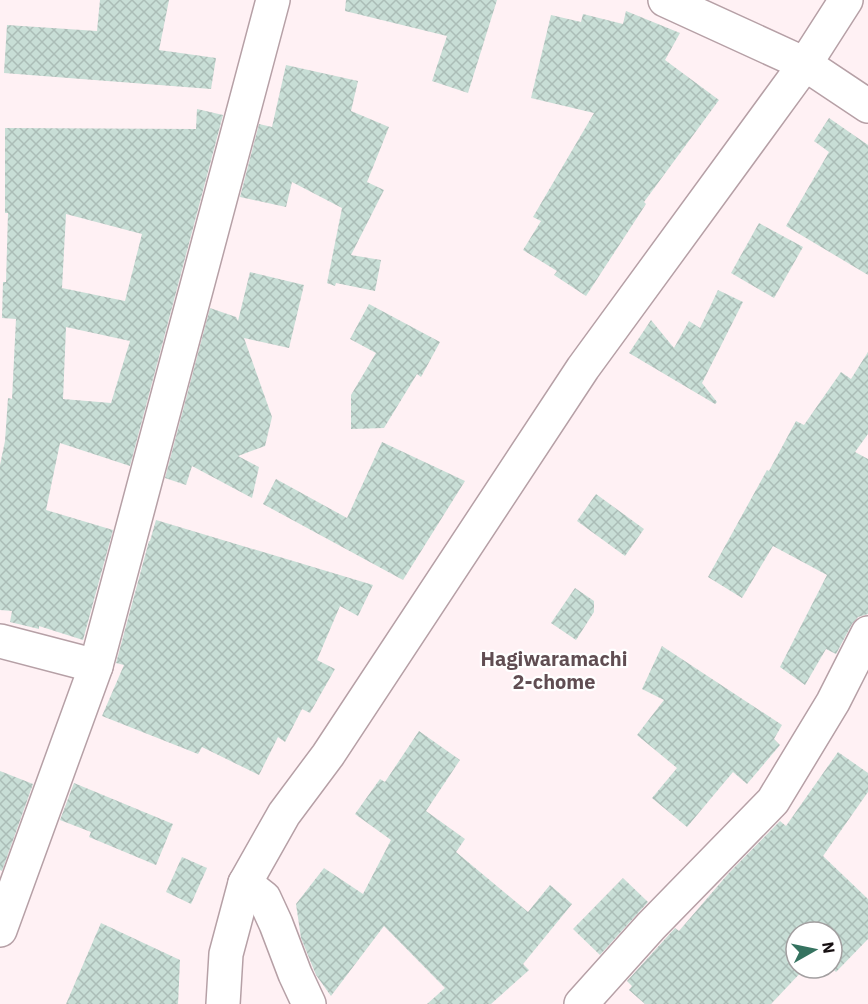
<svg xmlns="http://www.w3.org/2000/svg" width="868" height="1004" font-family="'IBM Plex Sans',sans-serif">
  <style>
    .building { fill: url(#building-cross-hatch); fill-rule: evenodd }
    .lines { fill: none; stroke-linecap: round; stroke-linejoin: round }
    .minor-casing { stroke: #b6a0a6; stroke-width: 36 }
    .minor { stroke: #fff; stroke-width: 33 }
    .labels { text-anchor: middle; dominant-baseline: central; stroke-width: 4.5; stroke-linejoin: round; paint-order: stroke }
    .neighbourhood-label { font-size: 20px; font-weight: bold; fill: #604d52; stroke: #fff }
  </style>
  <defs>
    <pattern id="building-cross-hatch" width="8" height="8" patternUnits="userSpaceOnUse" patternTransform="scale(1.5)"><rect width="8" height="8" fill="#c8ded6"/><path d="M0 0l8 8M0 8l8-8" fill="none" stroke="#abbdb7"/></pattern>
  </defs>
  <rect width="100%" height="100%" fill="#fff1f4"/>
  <g class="building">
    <polygon points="100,0 169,0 159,50 216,58 211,89 4,73 7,25 97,31"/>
    <polygon points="346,0 497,0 468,93 432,81 447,36 345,11"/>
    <polygon points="626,11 680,33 665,60 719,100 644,202 646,204 586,296 554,275 557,271 523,250 541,221 533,217 594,113 531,98 551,15 581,22 583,14 623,24"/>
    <polygon points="286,65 358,81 351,111 389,127 367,182 384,190 351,255 381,260 375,291 336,283 335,286 327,283 342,208 292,182 286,207 240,197 259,124 272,127"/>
    <path d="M197 109 223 115 130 466 60 443 46 510 113 530 83 640 39 626V629L10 622 12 611 0 610V465L5 441 8 398 12 399 16 319 2 318 3 282H6L8 213H5V128L196 129ZM66 214 142 234 125 301 62 288ZM66 327 130 341 111 403 63 399Z"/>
    <polygon points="829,118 868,145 868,275 786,226 829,152 814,141"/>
    <polygon points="759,223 803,247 774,298 731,273"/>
    <polygon points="250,272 304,285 289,348 244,338 272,417 265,446 238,456 259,467 252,498 192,466 186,485 165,478 210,308 236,317 238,321"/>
    <polygon points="718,290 743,302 702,383 717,402 715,404 629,353 651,320 674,348 689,321 700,328"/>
    <polygon points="369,304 440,342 421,377 417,374 384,428 351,429 351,395 376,353 350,339"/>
    <polygon points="868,352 868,434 855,452 868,459 868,614 858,617 852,624 836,654 826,649 805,685 780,667 827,575 773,546 742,598 708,577 767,470 769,471 796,421 804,425 841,372 851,379"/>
    <polygon points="382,442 465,481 403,580 263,504 276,479 347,518"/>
    <polygon points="596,494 644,529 625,556 577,521"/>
    <polygon points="156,520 373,585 358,616 340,606 317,660 335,669 310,713 302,709 285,742 278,737 259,775 202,747 198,754 102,716 124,665 116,663 149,541 150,541"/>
    <polygon points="575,588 594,601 594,612 576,640 551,623"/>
    <polygon points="662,646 782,725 774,739 780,745 747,784 733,772 687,827 652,798 677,768 637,735 664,700 642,689"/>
    <polygon points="419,731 460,760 426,811 465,839 456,852 528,912 550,885 572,904 523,964 529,970 491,1004 427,1004 445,988 384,926 331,996 316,975 301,938 296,904 324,868 363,894 391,840 355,814 380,779 385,782"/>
    <polygon points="838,752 868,773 868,792 823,856 868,899 868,939 836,972 832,968 832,932 796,932 796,968 805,968 771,1004 645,1004 629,990 632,986 627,981 675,928 679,931 728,874 780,821 786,826"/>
    <polygon points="0,771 33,784 2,871 0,870"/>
    <polygon points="74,783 173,824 156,865 89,837 91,832 60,820"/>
    <polygon points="182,857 207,868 191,904 166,892"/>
    <polygon points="623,878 648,902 600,955 573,929"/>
    <polygon points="101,923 180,960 178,1004 66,1004"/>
  </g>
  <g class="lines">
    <defs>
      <g id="minor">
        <polyline points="665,0 805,64 868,106"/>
        <polyline points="0,641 96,666"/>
        <polyline points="245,883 264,898 276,924 295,974 309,1004"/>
        <polyline points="0,930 96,666 273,0"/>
        <polyline points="223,1004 226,954 245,883 284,814 328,755 583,368 805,64 846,0"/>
        <polyline points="581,1004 651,926 773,801 833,702 868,633"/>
      </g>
    </defs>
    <use href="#minor" class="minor-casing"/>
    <use href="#minor" class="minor"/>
  </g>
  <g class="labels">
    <g class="neighbourhood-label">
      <text x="554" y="658">Hagiwaramachi<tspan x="554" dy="23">2-chome</tspan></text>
    </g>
  </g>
  <g transform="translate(814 950) rotate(81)"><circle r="28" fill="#ffffff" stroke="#a29fa0" stroke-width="1.5"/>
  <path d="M0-4.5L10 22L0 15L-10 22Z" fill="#357360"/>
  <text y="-9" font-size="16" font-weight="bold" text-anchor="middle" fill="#171012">N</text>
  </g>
</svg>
